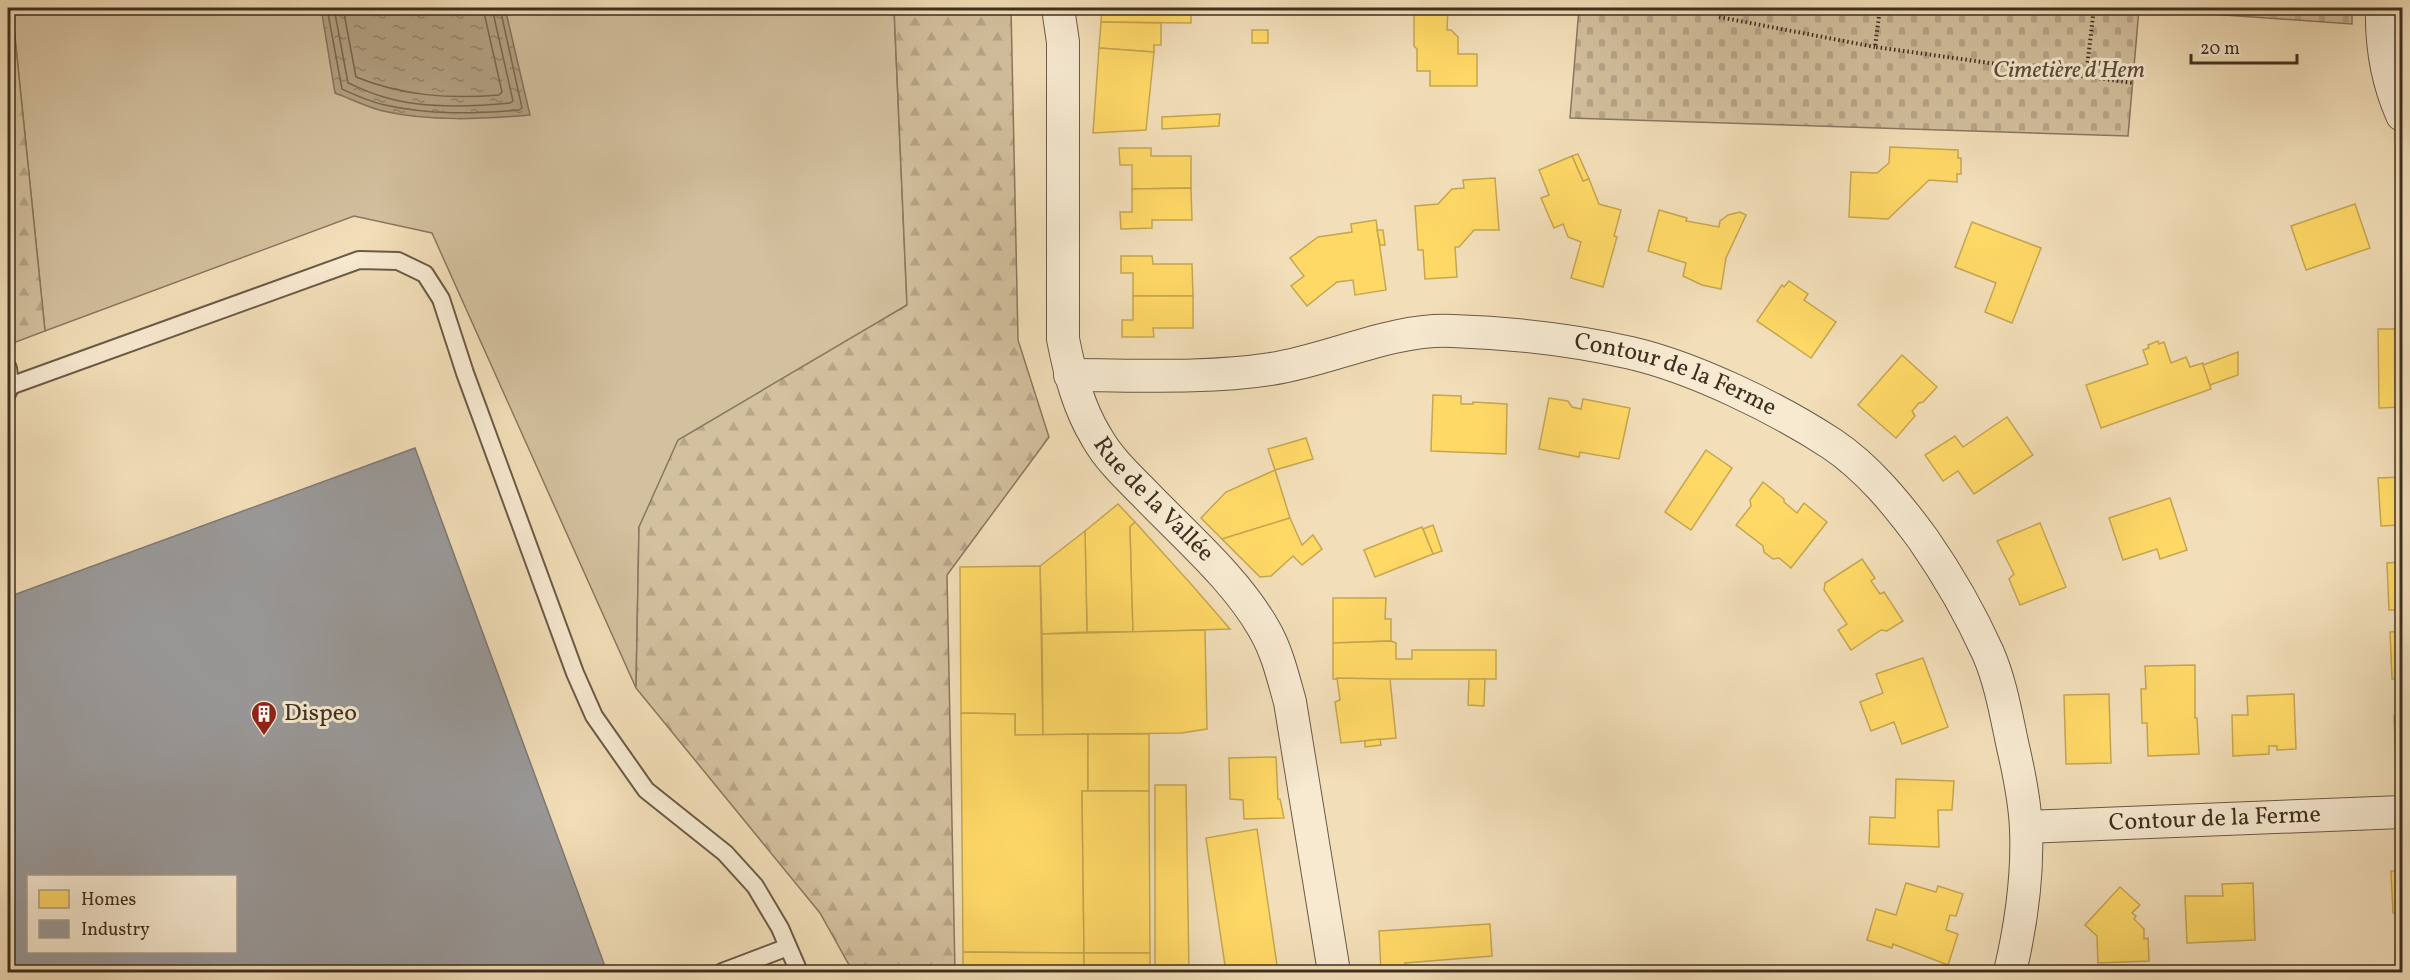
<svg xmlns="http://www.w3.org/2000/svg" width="2410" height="980" font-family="Vollkorn,serif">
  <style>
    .grass { fill: #d3c09e; stroke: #88785f; stroke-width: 1.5 }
    .forest { fill: url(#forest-firs); stroke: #88785f; stroke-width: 1.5 }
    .cemetery { fill: url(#cemetery-stones); stroke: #88785f; stroke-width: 1.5 }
    .water { fill: url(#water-ripples); stroke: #84745c; stroke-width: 1.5 }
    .homes { fill: #ffd966; stroke: #c5a651; stroke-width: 1.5 }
    .industry { fill: #999; stroke: #7d7975; stroke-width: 1.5; fill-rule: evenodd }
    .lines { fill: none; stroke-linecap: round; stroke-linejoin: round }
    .shore { stroke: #786852; stroke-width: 1.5 }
    .lane-casing { stroke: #6a5b46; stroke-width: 20 }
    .street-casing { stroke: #6a5b46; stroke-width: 34 }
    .path { stroke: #3d2f20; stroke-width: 4; stroke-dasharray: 1.5 3; stroke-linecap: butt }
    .lane { stroke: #f7ead1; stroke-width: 16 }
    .street { stroke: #f7ead1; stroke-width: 32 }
    .labels { text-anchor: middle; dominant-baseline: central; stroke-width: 6; stroke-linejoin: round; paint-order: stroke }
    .park-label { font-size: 24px; font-style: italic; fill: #5b4c39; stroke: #f7ead1 }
    .street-label { font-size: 24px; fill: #3d2f20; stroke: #f7ead1 }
    .poi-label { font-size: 24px; fill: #3d2f20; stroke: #f7ead1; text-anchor: start }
  </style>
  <defs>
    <pattern id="forest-firs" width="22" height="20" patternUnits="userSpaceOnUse" patternTransform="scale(1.5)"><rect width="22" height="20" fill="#d3c09e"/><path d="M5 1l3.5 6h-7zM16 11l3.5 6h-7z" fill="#b6a588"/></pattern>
    <pattern id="cemetery-stones" width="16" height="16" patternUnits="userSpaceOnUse" patternTransform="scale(1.5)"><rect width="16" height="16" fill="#d3c09e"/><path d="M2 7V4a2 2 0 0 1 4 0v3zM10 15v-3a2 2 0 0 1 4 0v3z" fill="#b6a588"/></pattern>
    <pattern id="water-ripples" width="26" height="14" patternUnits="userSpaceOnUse" patternTransform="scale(1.5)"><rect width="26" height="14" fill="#b4a284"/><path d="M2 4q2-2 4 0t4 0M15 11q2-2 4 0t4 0" fill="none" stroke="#94846c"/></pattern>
  </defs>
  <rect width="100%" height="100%" fill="#f2deb8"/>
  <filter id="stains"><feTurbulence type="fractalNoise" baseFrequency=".00333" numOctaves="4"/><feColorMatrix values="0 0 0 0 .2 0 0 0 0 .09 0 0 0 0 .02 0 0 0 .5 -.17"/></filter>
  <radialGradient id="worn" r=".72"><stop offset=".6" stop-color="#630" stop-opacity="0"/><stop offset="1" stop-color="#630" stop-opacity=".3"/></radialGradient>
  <polygon class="grass" points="12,8 894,8 907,305 828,353 639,527 636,688 432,233 354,216 45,331"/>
  <g class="forest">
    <polygon points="8,8 12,8 45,331 8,345"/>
    <polygon points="894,8 1011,8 1018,340 1049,437 947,575 955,972 853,972 820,913 636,688 639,527 678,440 907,305"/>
  </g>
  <polygon class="cemetery" points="1579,8 2352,8 2352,24 2139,9 2128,136 1570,118"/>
  <path class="water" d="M321 8H505L530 115C481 119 432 122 383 111 367 107 351 99 335 93Z"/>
  <g class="homes">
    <polygon points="1102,8 1191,8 1191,23 1101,22"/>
    <polygon points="1414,8 1448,8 1447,30 1451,30 1458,37 1458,54 1477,54 1477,86 1430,86 1430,71 1417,71 1417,49 1414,46"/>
    <polygon points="1101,22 1161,23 1161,45 1154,45 1154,52 1099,48"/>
    <rect x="1252" y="30" width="16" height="13"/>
    <polygon points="1099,48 1154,52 1146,130 1093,133"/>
    <polygon points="1220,114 1219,126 1162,129 1162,117"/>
    <polygon points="1890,147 1958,150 1958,158 1961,158 1961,174 1957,174 1957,182 1929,180 1888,219 1849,217 1851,172 1877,173 1889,163"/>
    <polygon points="1119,148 1151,148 1151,156 1191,156 1191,188 1132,189 1132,165 1120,165"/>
    <polygon points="1578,154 1589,179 1583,181 1572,156"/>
    <polygon points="1572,156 1583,181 1589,179 1599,204 1621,210 1614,236 1617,237 1603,287 1571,278 1581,242 1568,237 1563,224 1554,228 1541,198 1549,195 1539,170"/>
    <polygon points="1495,178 1499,230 1474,230 1459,247 1455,247 1457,277 1425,279 1423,250 1418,250 1415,206 1438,204 1452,189 1464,188 1463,180"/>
    <polygon points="1191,188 1192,220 1152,220 1152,228 1121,229 1120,212 1132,212 1132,189"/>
    <polygon points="2355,204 2370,248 2306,270 2291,226"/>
    <polygon points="1659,210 1687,218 1686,221 1719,227 1720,221 1728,215 1740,212 1746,215 1726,258 1721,289 1702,285 1683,276 1686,263 1648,251"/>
    <polygon points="1376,220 1386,290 1355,295 1353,280 1337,282 1307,306 1291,286 1304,276 1290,258 1318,237 1352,232 1351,224"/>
    <polygon points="1972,222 2041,248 2012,323 1985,312 1996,283 1955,267"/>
    <polygon points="1377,230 1383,230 1385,245 1380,245"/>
    <polygon points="1121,256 1152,256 1153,264 1192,264 1193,296 1133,296 1133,273 1121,273"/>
    <polygon points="1789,281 1808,294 1804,300 1836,322 1811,358 1757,321 1782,285 1784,287"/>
    <polygon points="1133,296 1193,296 1193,328 1153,328 1154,337 1122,337 1122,320 1133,320"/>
    <polygon points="2378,329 2402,329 2402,407 2379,408"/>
    <polygon points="2158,341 2159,344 2164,342 2171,363 2186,357 2190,367 2203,363 2211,389 2101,428 2086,385 2148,364 2143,350 2149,348 2148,345"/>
    <polygon points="2238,352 2238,375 2210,385 2203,365"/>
    <polygon points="1902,355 1937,387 1923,402 1919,403 1912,411 1915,416 1896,438 1858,405"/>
    <polygon points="1433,395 1461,396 1461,404 1473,404 1473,402 1507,404 1506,454 1431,451"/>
    <polygon points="1549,398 1568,401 1572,407 1581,409 1583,399 1630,408 1619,459 1580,452 1579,457 1539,449"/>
    <polygon points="2007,417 2033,455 1974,494 1958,471 1943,481 1925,455 1955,436 1963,447"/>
    <polygon points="1306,438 1313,459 1275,470 1268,449"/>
    <polygon points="1706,450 1732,468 1691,530 1665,512"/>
    <polygon points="1275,470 1290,518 1222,539 1201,518 1226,492"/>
    <polygon points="2402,477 2402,541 2400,541 2400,525 2381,526 2378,478"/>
    <polygon points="1763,482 1784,499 1784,502 1797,513 1804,503 1827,522 1791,568 1779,558 1773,559 1764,552 1763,546 1736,525 1751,506 1750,500"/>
    <polygon points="2170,498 2187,550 2160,559 2157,549 2123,560 2109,518"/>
    <polygon points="1118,504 1135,522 1130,527 1133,632 1087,632 1085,531"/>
    <polygon points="1290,518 1302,545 1313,535 1322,549 1302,565 1293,556 1271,576 1260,577 1222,539"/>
    <polygon points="1135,522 1191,584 1230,629 1133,632 1130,527"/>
    <polygon points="2040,523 2066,587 2020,605 2009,579 2014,574 1997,541"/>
    <polygon points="1433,525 1442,551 1433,554 1423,529"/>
    <polygon points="1422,527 1433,554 1375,577 1364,550"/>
    <polygon points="1085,531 1087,632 1042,634 1040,566"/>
    <polygon points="1862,559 1875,578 1871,581 1880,594 1884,592 1903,621 1887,631 1881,630 1851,650 1838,630 1847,624 1824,590 1825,583"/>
    <polygon points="2402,562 2402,610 2389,610 2387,563"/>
    <polygon points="1040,566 1043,735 1015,735 1015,714 961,713 960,567"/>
    <polygon points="1333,598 1386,598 1385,619 1391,619 1391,641 1333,643"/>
    <polygon points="1205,630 1207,729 1181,733 1043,735 1042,634"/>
    <polygon points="2402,631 2402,679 2392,679 2390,632"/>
    <polygon points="1391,641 1396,643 1396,659 1412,659 1412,650 1496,650 1496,679 1333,679 1333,643"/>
    <polygon points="1923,658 1948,727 1902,744 1894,722 1871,731 1860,702 1883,693 1876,674"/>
    <polygon points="2195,665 2195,718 2197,718 2199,754 2148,756 2147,723 2142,723 2141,689 2146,689 2145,666"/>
    <polygon points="1337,678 1390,679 1396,738 1341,743 1335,702 1340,700"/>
    <polygon points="1469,679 1485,679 1484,706 1468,705"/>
    <polygon points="2109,694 2111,763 2066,764 2064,695"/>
    <polygon points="2294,694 2296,749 2277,750 2277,746 2269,746 2269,754 2233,756 2232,715 2248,715 2247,696"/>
    <polygon points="961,713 1015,714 1015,735 1088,734 1088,791 1082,791 1084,953 963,952"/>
    <polygon points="2394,716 2402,716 2402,764 2396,764"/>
    <rect x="1088" y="734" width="61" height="57"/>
    <polygon points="1380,739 1381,745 1365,747 1365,741"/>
    <polygon points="1276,757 1278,799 1280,799 1284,818 1244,819 1243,800 1230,799 1229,758"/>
    <polygon points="1896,779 1954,781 1952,810 1938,810 1939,847 1869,844 1870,817 1895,818"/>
    <polygon points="1155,785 1186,785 1189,972 1155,972"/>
    <polygon points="1082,791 1149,791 1150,953 1084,953"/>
    <polygon points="1257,829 1278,972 1226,972 1206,838"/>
    <polygon points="2391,871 2402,871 2402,912 2393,913"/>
    <polygon points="1906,883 1936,892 1938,886 1963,894 1956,916 1950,915 1946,930 1958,934 1948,965 1893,944 1892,948 1867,940 1876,909 1896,915"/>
    <polygon points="2253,883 2255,940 2187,943 2185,896 2223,896 2222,884"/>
    <polygon points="2120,887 2140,905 2132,913 2136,916 2134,919 2144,929 2144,939 2148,938 2149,961 2098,963 2097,936 2085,925"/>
    <polygon points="1490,924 1492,956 1405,963 1405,972 1381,972 1379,931"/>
    <polygon points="2402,949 2402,972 2396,972 2395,950"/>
    <polygon points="963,952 1084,953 1084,972 963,972"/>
    <rect x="1084" y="953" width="66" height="19"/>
  </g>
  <path class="industry" d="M415 448 607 972H8V597ZM28 876H236V952H28Z"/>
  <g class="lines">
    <g class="shore">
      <path d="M327 8 342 89C355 95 370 102 385 105 430 115 474 114 519 110L522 108 500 8"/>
      <path d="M334 8 348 83C360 88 372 94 384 97 423 109 470 107 510 103L513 101 492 8"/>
      <path d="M343 8 356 77C403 96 449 99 499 95L502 92 483 8"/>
    </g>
    <defs>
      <g id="lane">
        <polyline points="8,368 10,386 8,392"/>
        <polyline points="10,386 359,260 398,261 425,274 441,299 465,373 575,673 594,716 646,790 725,853 755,886 780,928 799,972"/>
        <polyline points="722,972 788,947"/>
      </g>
      <g id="street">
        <path id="s1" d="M1058 8 1063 42V339C1070 374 1078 407 1097 438 1109 459 1127 476 1144 493 1184 535 1236 579 1264 629 1277 651 1283 677 1290 702L1334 972"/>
        <path d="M2382 8C2381 44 2387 81 2402 115"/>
        <path id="s2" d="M1070 375C1136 375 1205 379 1271 369 1331 360 1391 328 1453 331 1512 333 1574 340 1631 353 1695 368 1777 408 1832 444 1868 468 1898 505 1923 539 1948 575 1970 613 1988 653 2001 683 2006 715 2013 747 2019 773 2025 802 2026 829 2028 877 2021 925 2010 972"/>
        <path id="s3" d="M2026 827 2402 812"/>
      </g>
    </defs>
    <use href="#lane" class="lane-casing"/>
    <use href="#street" class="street-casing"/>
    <g class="path">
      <polyline points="1719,8 1719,17 1875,47"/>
      <polyline points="1880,8 1875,47 2133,83"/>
      <polyline points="2086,76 2094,8"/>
    </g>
    <use href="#lane" class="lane"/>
    <use href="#street" class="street"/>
  </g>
  <defs>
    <symbol id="building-pin" viewBox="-11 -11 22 30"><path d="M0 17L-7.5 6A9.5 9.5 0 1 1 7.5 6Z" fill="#8f2418" stroke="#f7ead1"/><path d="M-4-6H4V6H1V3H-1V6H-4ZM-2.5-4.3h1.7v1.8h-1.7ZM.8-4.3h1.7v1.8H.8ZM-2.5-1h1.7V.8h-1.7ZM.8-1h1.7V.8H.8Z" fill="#fff"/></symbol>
  </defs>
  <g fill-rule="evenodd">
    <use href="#building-pin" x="249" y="699" width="30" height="40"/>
  </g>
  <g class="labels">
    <g class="park-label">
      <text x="2069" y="71">Cimetière d'Hem</text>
    </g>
    <g class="street-label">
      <text stroke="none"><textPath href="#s2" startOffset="616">Contour de la Ferme</textPath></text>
      <text stroke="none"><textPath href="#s1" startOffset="520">Rue de la Vallée</textPath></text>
      <text stroke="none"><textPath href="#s3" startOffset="189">Contour de la Ferme</textPath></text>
    </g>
    <g class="poi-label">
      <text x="284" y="714">Dispeo</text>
    </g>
  </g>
  <rect width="2410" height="980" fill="none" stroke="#f2deb8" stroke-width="30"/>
  <rect x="9" y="9" width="2392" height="962" fill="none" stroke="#3d2f20" stroke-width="3"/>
  <rect x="15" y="15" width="2380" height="950" fill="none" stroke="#3d2f20" stroke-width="1.5"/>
  <rect x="27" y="875" width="210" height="78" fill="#f7ead1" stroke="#ad9f8a" stroke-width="1.5"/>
  <rect x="39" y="890" width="30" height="18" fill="#ffd966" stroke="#ad9f8a" stroke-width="1.5"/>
  <text x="81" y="905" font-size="18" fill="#3d2f20">Homes</text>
  <rect x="39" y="920" width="30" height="18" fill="#999999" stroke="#ad9f8a" stroke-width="1.5"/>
  <text x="81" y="935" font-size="18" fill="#3d2f20">Industry</text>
  <path d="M2191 54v9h106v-9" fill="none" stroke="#3d2f20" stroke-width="3"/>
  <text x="2200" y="54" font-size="18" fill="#3d2f20" stroke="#f7ead1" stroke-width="4.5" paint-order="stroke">20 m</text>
  <rect width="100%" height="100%" filter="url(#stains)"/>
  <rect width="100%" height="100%" fill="url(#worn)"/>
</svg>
